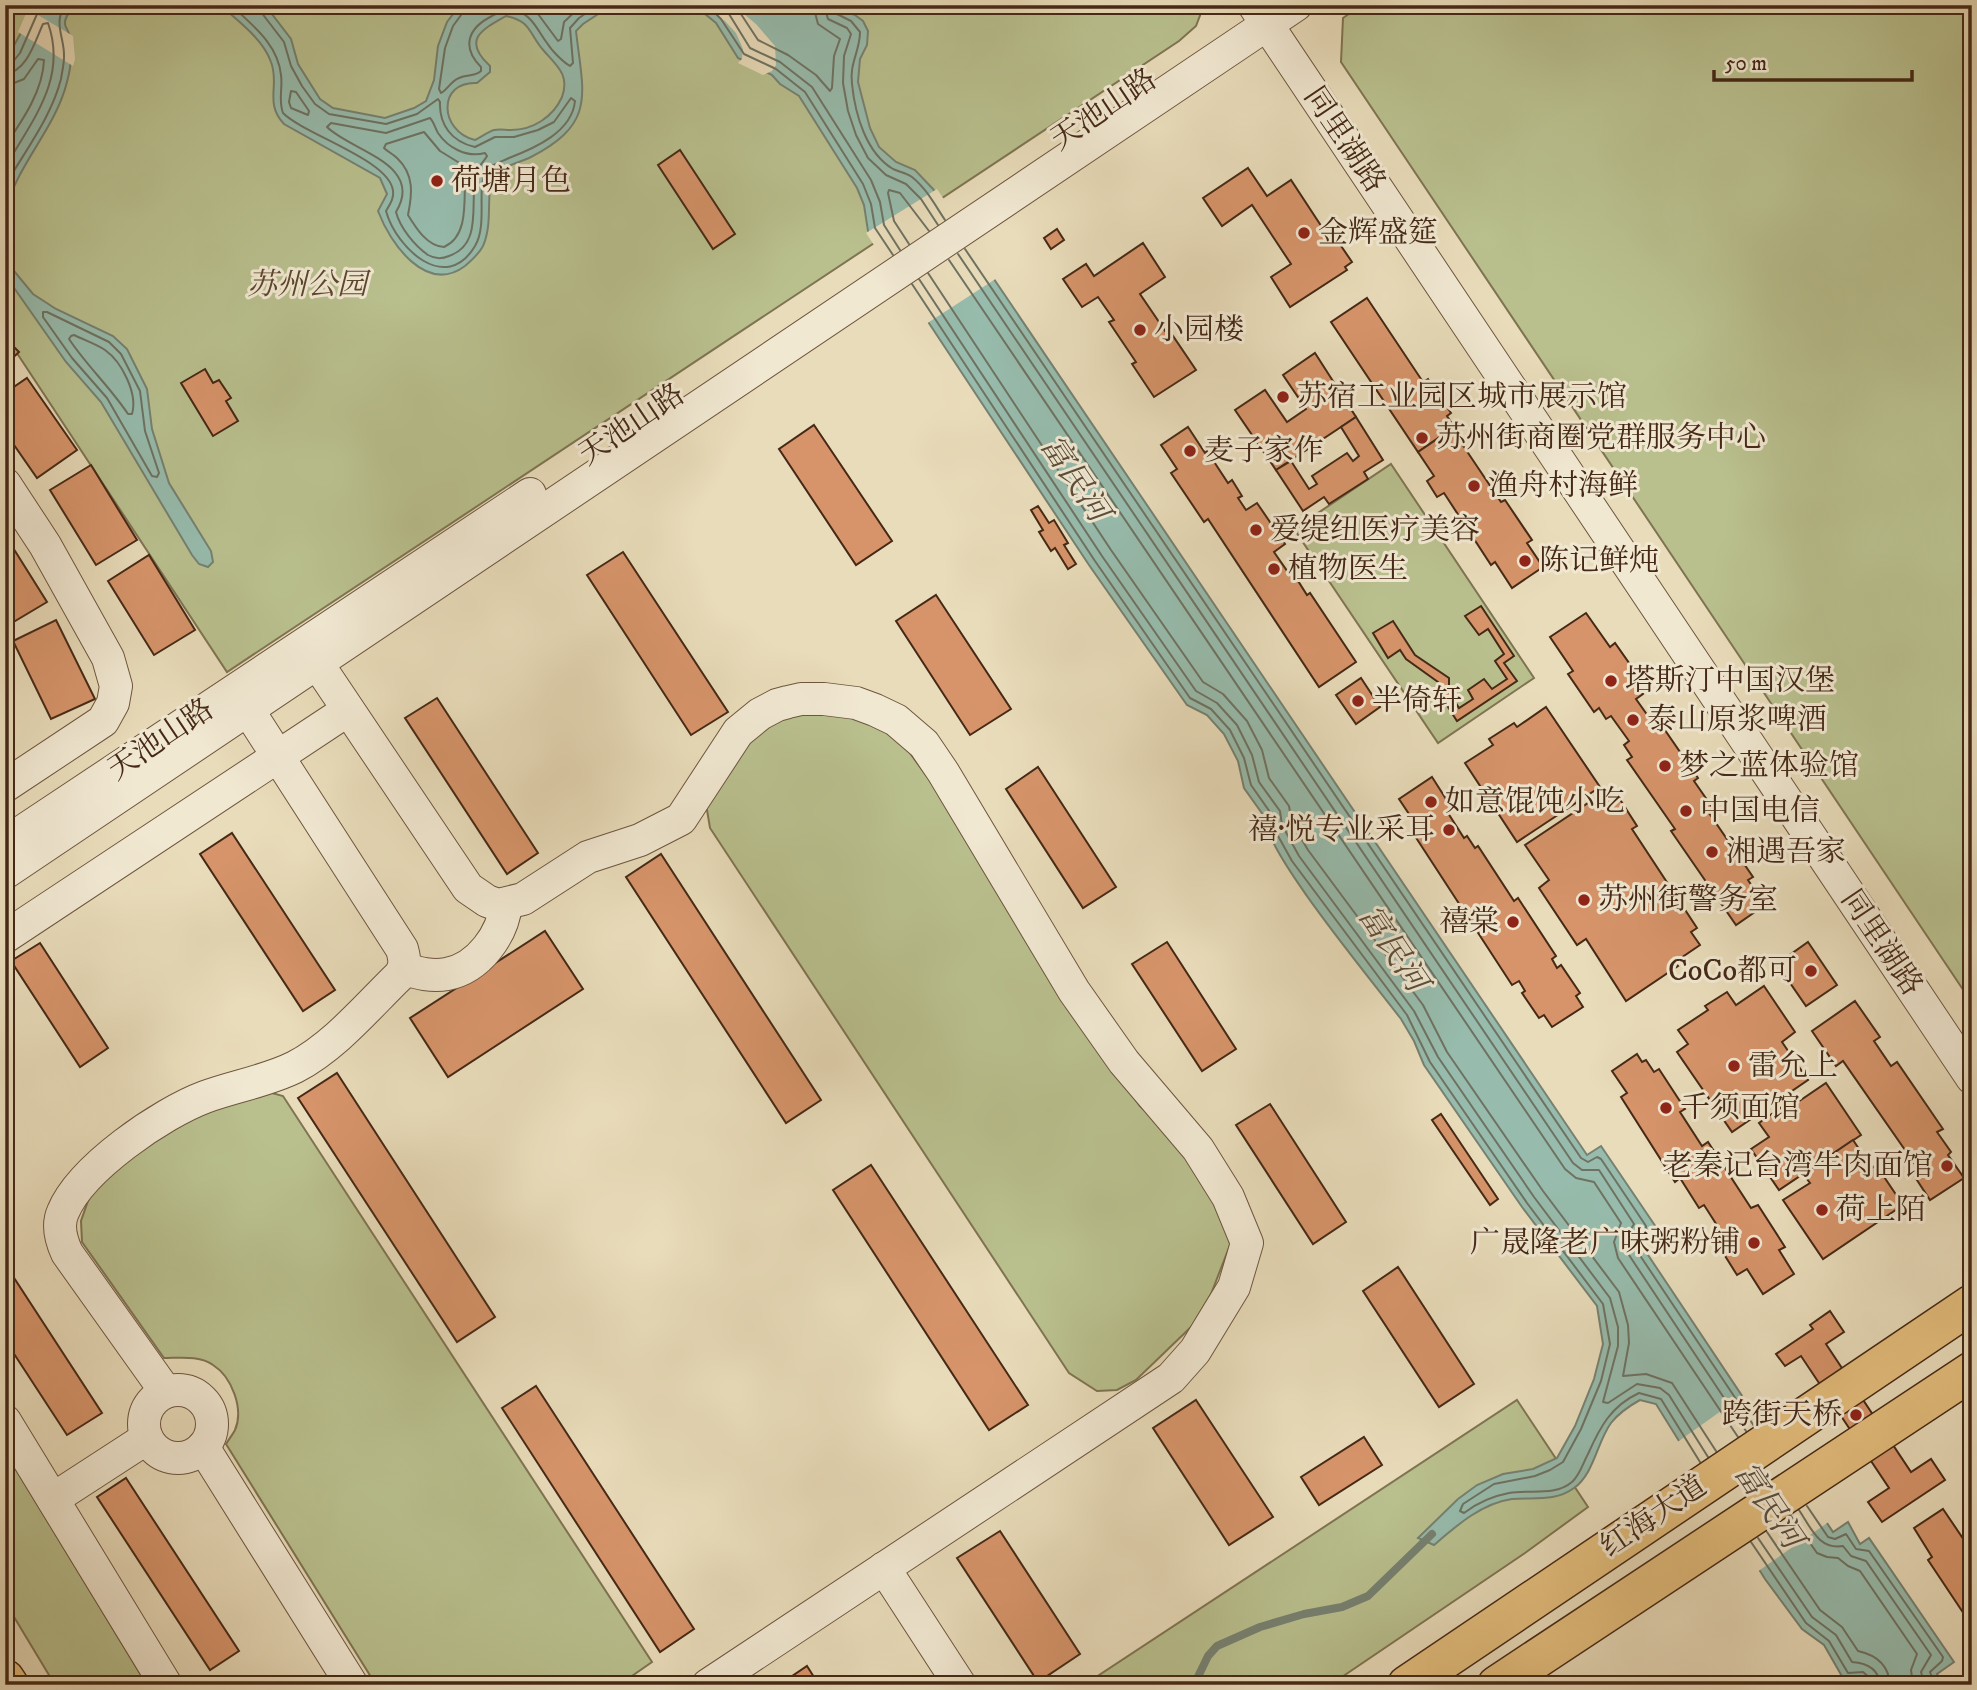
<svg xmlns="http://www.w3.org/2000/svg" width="1977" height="1690" font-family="'IM FELL DW Pica','Noto Serif SC',serif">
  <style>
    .green { fill: #b9c08e; stroke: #7f7452; stroke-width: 2 }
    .water { fill: #97bcad; stroke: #768171; stroke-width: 2; fill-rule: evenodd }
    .pier { fill: #e9dcba }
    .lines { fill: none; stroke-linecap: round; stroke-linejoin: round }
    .shore { stroke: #6e7262; stroke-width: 2 }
    .stream { stroke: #768171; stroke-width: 8 }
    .building { fill: #d7946a; stroke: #452916; stroke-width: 2 }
    .minor-casing { stroke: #6e563f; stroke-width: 34 }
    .major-casing { stroke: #452916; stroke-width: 41 }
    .minor { stroke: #f1e8d2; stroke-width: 32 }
    .major { stroke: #e4be7d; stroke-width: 38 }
    .poi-dot { fill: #8f2418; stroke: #f1e8d2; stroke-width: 2.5 }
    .labels { text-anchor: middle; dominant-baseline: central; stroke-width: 6; stroke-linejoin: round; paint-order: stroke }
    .street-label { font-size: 30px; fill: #452916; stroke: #f1e8d2 }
    .poi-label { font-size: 30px; fill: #452916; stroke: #f1e8d2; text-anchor: start }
    .park-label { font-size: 30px; font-style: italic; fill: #5c472e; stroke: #f1e8d2 }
    .water-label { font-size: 32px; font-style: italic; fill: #5a4e3c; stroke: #f1e8d2 }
  </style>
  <rect width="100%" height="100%" fill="#e9dcba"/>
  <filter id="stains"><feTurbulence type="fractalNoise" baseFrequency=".00286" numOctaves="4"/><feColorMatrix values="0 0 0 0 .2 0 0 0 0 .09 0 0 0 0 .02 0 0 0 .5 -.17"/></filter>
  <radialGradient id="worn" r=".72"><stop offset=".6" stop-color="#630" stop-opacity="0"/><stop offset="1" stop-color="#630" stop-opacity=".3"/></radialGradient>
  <g class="green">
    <polygon points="5,5 1204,5 1196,26 1179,41 227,672 5,335"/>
    <polygon points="1362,5 1957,5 1972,27 1972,1003 1341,62 1343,18"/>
    <polygon points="1391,464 1534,678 1438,743 1294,529"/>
    <polygon points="823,712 868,717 907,749 952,811 1078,1019 1140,1106 1171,1135 1229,1218 1230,1245 1211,1294 1192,1326 1136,1380 1117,1390 1097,1391 1069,1373 710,828 706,804 733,756 770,724 795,715"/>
    <path d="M265 1091 283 1096 652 1662 619 1685H376L226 1444C229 1439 233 1434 235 1430 244 1409 232 1377 213 1365 200 1355 179 1358 164 1358L82 1242 81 1221 88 1201 97 1185 159 1130Z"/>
    <polygon points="1517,1400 1588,1507 1525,1553 1330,1685 1084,1685"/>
    <polygon points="5,1451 147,1685 55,1685 5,1602"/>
  </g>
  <g class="water">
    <path d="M36 5H75C71 10 64 17 65 24 65 27 68 30 69 34 73 49 71 67 67 82 55 130 16 165 5 213V62Z"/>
    <path d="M220 5H265L291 39 298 64 320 99 333 108 385 118 414 108 426 101 434 80 438 46 447 22 460 5H612L583 24 576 31C583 94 597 123 531 157 519 163 503 166 492 175 486 198 493 223 483 246 479 254 472 260 465 266 426 295 390 243 378 211L387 194 380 178 284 124C264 103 280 85 271 62 263 39 238 21 220 5ZM506 16C532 21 529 35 544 51 557 66 570 75 562 97 553 117 533 130 511 130 505 130 500 129 494 130 488 132 481 137 475 140 439 131 437 81 477 83L490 72V66C462 40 481 30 506 16Z"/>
    <path d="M694 5H832L855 15 863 21 868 31 867 45 860 59 858 82 870 128 879 147 896 162 915 170 933 189 1587 1155 1601 1146 1658 1230 1640 1243 1833 1532 1848 1522 1860 1544 1869 1538 1954 1662 1937 1674 1944 1685H1867L1858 1677 1854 1685H1847L1824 1645 1802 1629 1765 1579 1656 1404 1640 1400C1629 1406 1619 1413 1611 1423 1597 1442 1594 1474 1574 1488 1555 1502 1534 1497 1512 1499 1482 1503 1456 1526 1434 1545L1418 1538 1458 1499 1477 1485 1503 1474 1533 1469 1557 1458 1575 1426 1594 1379 1603 1344 1597 1306 1522 1207 1424 1065 1414 1041 1401 1019C1378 988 1262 849 1266 819L1244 788 1238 761 1224 734 1207 715 1187 705 1089 565 868 231 864 205 857 188 799 96 780 84 772 75 738 58 716 23Z"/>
    <polygon points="5,239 14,271 33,294 56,309 113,336 127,349 147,389 152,429 169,483 211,551 213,562 208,567 199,564 192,555 101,402 66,362 5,275"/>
  </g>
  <g class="pier">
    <polygon points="703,5 733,5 756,24 775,46 776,65 772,71 763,75 738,63 742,59 743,49 736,33 725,21"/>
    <polygon points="28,9 73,36 75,59 73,66 18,32"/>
    <polygon points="937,189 997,278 926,324 866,233"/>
    <polygon points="1745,1394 1830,1521 1757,1572 1676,1443"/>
  </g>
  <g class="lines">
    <g class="shore">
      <path d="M231 5C252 25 278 44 281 75 283 88 278 100 283 113 305 135 390 160 393 191 394 199 390 204 386 211 396 248 446 295 475 246 488 224 476 188 486 172 491 164 501 162 509 158 535 148 572 132 575 101L571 98 554 122 538 130 514 137H495L475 147C452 142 439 125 440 102L438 99 417 114 386 124 329 114 315 104 302 86 291 66 284 42 261 12 260 5"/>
      <path d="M465 5 464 11 453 26 445 48 439 89 441 93C448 89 451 81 459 78 467 74 474 77 481 71V67C461 47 468 28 492 16 501 11 508 8 518 11 533 17 538 31 547 43 552 51 563 62 570 66L573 63 570 28 579 18 598 5"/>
      <polyline points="526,5 538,14 558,41 561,39 564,22 582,5"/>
      <polyline points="707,5 721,19 744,54 776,69 805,92 863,184 871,204 875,228 893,255"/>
      <polyline points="720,5 729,14 750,48 780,62 812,87 871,180 880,202 884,225 900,250"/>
      <polyline points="735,5 758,40 788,55 816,75 830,91 832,88 834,56 840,39 818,24 813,5"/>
      <polyline points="824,5 828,19 847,28 851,34 844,56 843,83 848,111 856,135 868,158 886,175 906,184 921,199 938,225"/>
      <path d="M832 5 835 13 851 21 860 32C860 51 849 64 852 84 855 114 866 153 893 169 899 172 907 173 912 177 926 188 935 205 945 220"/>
      <polyline points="5,65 12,63 20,53 41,5"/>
      <path d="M5 74C27 72 35 41 43 24L48 23C68 80 31 121 5 168"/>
      <path d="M5 84 14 83 24 79 38 59 44 60C43 91 22 121 5 146"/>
      <polygon points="291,91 296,92 309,111 308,115 291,108 289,102"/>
      <path d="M430 118C434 122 435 128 438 133 448 148 467 158 485 153L487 156C484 162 478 166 476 174 469 201 484 244 449 256 442 259 435 259 428 255 415 246 400 228 396 212 425 164 351 151 327 127L331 123 386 133Z"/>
      <path d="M424 132 440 151 466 167C462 192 472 235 444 247 427 246 416 228 408 215 412 195 415 175 397 158 393 154 388 152 384 148L386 144Z"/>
      <path d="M5 186C24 152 51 118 61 79 62 72 64 64 64 57 65 38 52 22 66 5"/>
      <polyline points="909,244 894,221 888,193 889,190 900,193 929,231"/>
      <polyline points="965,249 1581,1158 1588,1162 1597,1157 1601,1159 1646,1226 1646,1230 1635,1239 1635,1248 1754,1426"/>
      <polyline points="958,254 1573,1163 1582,1170 1599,1170 1634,1224 1625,1239 1627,1252 1746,1431"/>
      <polyline points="949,260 1565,1169 1576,1178 1594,1182 1621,1223 1614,1242 1618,1258 1738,1437"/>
      <polyline points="928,273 1111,550 1203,682 1223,694 1247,721 1262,750 1269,778 1289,806 1292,823 1308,850 1423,1005 1447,1052 1543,1191 1619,1292 1628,1325 1629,1343 1623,1376 1646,1374 1672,1383 1716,1451"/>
      <polyline points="919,279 1102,556 1196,691 1217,703 1237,725 1252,755 1259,782 1280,811 1282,825 1299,856 1414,1011 1438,1057 1534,1197 1610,1298 1618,1327 1618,1346 1603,1402 1608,1403 1637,1384 1660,1388 1669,1395 1708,1457"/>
      <path d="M912 284 1095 561 1190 698 1211 709 1230 730 1244 758 1251 785 1272 815 1273 827 1292 861 1407 1015 1430 1062 1527 1203 1603 1304 1610 1344 1601 1381 1581 1429 1563 1462 1550 1470 1535 1476 1494 1484 1463 1504 1460 1511 1464 1513C1477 1503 1493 1496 1509 1493 1530 1489 1554 1497 1572 1482 1580 1475 1583 1463 1588 1454 1600 1427 1611 1406 1639 1393L1661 1399 1700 1462"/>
      <polygon points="43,312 47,312 109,342 121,354 140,391 145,431 159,473 157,477 152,476 107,398 72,358 43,317"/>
      <path d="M74 335C84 340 96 344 105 350 122 362 138 394 132 414H128C110 387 87 366 69 339L71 336Z"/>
      <polyline points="1807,1506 1828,1537 1835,1539 1846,1534 1856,1549 1869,1551 1943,1657 1942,1661 1930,1672 1935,1685"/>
      <path d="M1799 1510C1811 1528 1819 1550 1843 1546L1851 1556 1866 1561 1931 1655 1921 1672 1925 1685"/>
      <polyline points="1791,1516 1817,1553 1827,1557 1838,1558 1848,1566 1860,1571 1917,1654 1911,1670 1913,1685"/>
      <path d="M1767 1532 1820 1610 1842 1627 1858 1651C1876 1655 1889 1665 1890 1685"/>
      <path d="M1758 1538 1812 1617 1836 1635 1852 1662C1866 1663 1879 1668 1880 1685"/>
      <polyline points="1751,1542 1806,1623 1829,1641 1848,1673 1863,1672 1870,1678 1871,1685"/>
    </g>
    <polyline class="stream" points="1194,1685 1208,1656 1217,1646 1260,1627 1304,1614 1342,1607 1368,1596 1432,1534"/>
  </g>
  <g class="building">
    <polygon points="680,150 735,234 713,249 658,165"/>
    <polygon points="1248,168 1267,196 1291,180 1333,244 1337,240 1352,262 1345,267 1347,270 1290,307 1271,277 1291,264 1252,205 1222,226 1203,198"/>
    <polygon points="1057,229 1064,240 1051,249 1044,238"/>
    <polygon points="1143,243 1165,277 1140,294 1170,338 1173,336 1196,370 1154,397 1132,364 1136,362 1109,322 1114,320 1098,297 1082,307 1063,279 1086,264 1094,276"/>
    <polygon points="1367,298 1423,382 1428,379 1451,413 1447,416 1454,427 1418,452 1331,322"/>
    <polygon points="5,338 19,352 5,365"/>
    <polygon points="1315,353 1356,417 1276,470 1235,410 1265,390 1287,422 1306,409 1283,375"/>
    <polygon points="205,369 213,383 219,380 231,398 226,401 238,421 213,436 181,383"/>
    <polygon points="27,378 77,450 37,478 5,432 5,393"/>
    <polygon points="1356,417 1383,460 1364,472 1368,479 1329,504 1324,497 1303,511 1276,470 1291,461 1309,489 1317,484 1312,476 1347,453 1353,461 1359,456 1341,427"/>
    <polygon points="814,425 892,541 856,565 779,449"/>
    <polygon points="1188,427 1205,453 1207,451 1228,483 1232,480 1242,496 1238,498 1246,510 1257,503 1285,544 1274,552 1290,575 1293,573 1307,595 1310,593 1356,662 1319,687 1208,519 1204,522 1171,473 1177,469 1161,445"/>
    <polygon points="1452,429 1501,502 1505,500 1532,540 1527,543 1543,567 1512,588 1495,562 1491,565 1444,493 1437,497 1427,481 1434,476 1418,452"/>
    <polygon points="91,465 137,540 96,565 50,490"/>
    <polygon points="1038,506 1049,523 1054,520 1068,543 1064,545 1076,564 1068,569 1055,548 1051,551 1039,532 1043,530 1031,510"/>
    <polygon points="5,535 47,602 5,627"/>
    <polygon points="623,552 728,712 691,735 587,575"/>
    <polygon points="149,555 195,630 154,655 108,581"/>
    <polygon points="936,595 1011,709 970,735 896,621"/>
    <polygon points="1481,606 1514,656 1504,663 1517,681 1457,721 1439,693 1438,682 1406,659 1400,650 1388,658 1373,633 1393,621 1415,655 1449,678 1449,692 1459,708 1473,699 1468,690 1484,679 1492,689 1507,679 1495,661 1504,654 1488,629 1479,635 1465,616"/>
    <polygon points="1586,613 1610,647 1615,643 1641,680 1636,683 1643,694 1636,699 1653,723 1658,720 1698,778 1694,781 1712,807 1707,810 1753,877 1748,880 1765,905 1736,925 1671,831 1675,829 1627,760 1632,757 1624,745 1629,741 1611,716 1606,719 1599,708 1594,712 1568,674 1573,671 1550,637"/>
    <polygon points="56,620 95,699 51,719 13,641"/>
    <polygon points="1361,678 1380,707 1356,724 1336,695"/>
    <polygon points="437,698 538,853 507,874 405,718"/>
    <polygon points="1546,707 1600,787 1517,842 1465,763 1493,745 1489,739 1514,723 1517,727"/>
    <polygon points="1038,767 1116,887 1083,908 1006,789"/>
    <polygon points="1432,777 1453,810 1448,813 1464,838 1467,836 1475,848 1478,846 1514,901 1518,898 1556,956 1552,959 1557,968 1561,965 1580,993 1576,996 1583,1007 1552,1027 1544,1015 1539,1018 1522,993 1525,991 1519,981 1512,985 1413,833 1419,829 1399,799"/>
    <polygon points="1612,787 1637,826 1632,829 1697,928 1691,932 1700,945 1675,962 1678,966 1626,1001 1586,939 1577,945 1539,888 1549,880 1525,845"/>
    <polygon points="232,833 335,990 303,1011 200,854"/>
    <polygon points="661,854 821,1100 786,1123 626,877"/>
    <polygon points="545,931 583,989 448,1077 410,1018"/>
    <polygon points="1167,942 1236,1049 1202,1071 1132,964"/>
    <polygon points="1808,942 1837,985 1806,1006 1777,964"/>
    <polygon points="40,943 108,1048 80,1067 11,961"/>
    <polygon points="1764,986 1795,1032 1782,1042 1808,1080 1732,1132 1677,1052 1688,1044 1678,1030 1708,1010 1705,1006 1727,992 1736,1005"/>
    <polygon points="1855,1001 1880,1037 1874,1041 1891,1066 1897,1062 1943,1129 1937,1132 1951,1152 1948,1155 1964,1178 1930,1200 1915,1177 1921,1173 1843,1061 1836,1066 1812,1031"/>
    <polygon points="1637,1054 1642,1062 1646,1060 1654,1072 1659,1069 1685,1109 1680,1112 1702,1146 1708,1142 1751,1208 1758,1205 1785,1247 1779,1250 1794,1274 1763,1294 1747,1269 1737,1275 1712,1235 1720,1230 1704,1205 1699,1208 1680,1178 1675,1182 1621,1097 1627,1093 1612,1071"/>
    <polygon points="337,1073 495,1317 457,1342 298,1098"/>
    <polygon points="1826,1083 1861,1135 1779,1190 1751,1149 1769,1137 1759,1123 1789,1102 1792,1106"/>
    <polygon points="1270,1104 1346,1222 1313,1244 1236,1125"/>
    <polygon points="1441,1114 1498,1199 1490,1205 1432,1120"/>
    <polygon points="1853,1140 1872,1168 1876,1165 1903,1205 1823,1259 1783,1200 1810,1183 1803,1174"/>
    <polygon points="871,1165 1028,1405 989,1430 833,1190"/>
    <polygon points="5,1264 102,1413 67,1435 5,1340"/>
    <polygon points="1398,1267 1474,1384 1439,1407 1363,1291"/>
    <polygon points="1830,1311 1844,1332 1826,1344 1911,1472 1931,1459 1945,1480 1882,1522 1868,1502 1889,1488 1801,1356 1785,1366 1776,1354 1813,1329 1810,1325"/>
    <polygon points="536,1386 694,1629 660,1652 502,1408"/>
    <polygon points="1196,1400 1273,1517 1229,1545 1153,1428"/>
    <polygon points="1364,1437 1382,1465 1319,1505 1301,1477"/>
    <polygon points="126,1478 239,1651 210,1670 97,1497"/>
    <polygon points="1943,1509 1962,1537 1965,1535 1972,1545 1972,1626 1928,1560 1932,1557 1914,1528"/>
    <polygon points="1000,1531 1080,1654 1038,1682 957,1558"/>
    <polygon points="807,1666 819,1685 779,1685"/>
  </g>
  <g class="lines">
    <defs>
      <g id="minor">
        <polyline points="1254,5 1972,1078"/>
        <polyline points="5,484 45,545 108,658 116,686 113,703 103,721 5,786"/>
        <polyline points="317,663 468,888 487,901 498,905 523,899 588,857 640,840 681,819 738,732 760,714 777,705 788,702 801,699 824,699 856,703 875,710 896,720 924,744 943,772 1074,991 1124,1062 1198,1149 1228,1197 1247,1243 1234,1287 1195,1351 1171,1378 708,1685"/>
        <polyline points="5,843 530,494"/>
        <polyline points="5,873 1296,5"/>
        <polyline points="5,937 348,710"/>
        <path d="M404 969C418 973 432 977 447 974 479 968 503 934 506 904"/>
        <circle cx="178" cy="1424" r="34"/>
        <path d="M166 1392 67 1253C61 1240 57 1225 63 1212 81 1168 162 1113 205 1097 235 1086 267 1081 295 1067 335 1046 367 1007 399 976 406 967 405 960 402 949L248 710"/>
        <polyline points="5,1421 166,1685"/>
        <polyline points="203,1447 352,1685"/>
        <polyline points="53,1499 147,1438"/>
        <polyline points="884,1568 960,1685"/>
      </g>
      <g id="major">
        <polyline points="5,1679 9,1685"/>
        <polyline points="1407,1685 1972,1304"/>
        <polyline points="1497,1685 1972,1371"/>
      </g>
    </defs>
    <use href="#minor" class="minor-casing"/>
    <use href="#major" class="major-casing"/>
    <use href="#minor" class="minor"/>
    <use href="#major" class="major"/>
  </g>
  <g class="poi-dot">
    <circle cx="437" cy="181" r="7"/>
    <circle cx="1304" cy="233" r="7"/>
    <circle cx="1140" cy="330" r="7"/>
    <circle cx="1283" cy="397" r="7"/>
    <circle cx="1422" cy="438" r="7"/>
    <circle cx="1190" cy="451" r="7"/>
    <circle cx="1474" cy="486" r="7"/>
    <circle cx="1256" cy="530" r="7"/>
    <circle cx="1525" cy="561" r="7"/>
    <circle cx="1274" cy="569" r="7"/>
    <circle cx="1611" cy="681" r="7"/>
    <circle cx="1358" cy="701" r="7"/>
    <circle cx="1633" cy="720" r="7"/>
    <circle cx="1665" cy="766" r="7"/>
    <circle cx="1431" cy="802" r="7"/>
    <circle cx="1686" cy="811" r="7"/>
    <circle cx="1449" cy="830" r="7"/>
    <circle cx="1712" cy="852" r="7"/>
    <circle cx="1584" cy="900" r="7"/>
    <circle cx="1513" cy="922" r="7"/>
    <circle cx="1811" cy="971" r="7"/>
    <circle cx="1734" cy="1066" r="7"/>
    <circle cx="1666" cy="1108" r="7"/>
    <circle cx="1947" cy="1166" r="7"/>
    <circle cx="1822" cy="1210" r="7"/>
    <circle cx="1754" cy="1243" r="7"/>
    <circle cx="1856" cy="1415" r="7"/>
  </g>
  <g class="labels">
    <g class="street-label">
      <text transform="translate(1104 110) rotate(-34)">天池山路</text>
      <text transform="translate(1344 140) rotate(56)">同里湖路</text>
      <text transform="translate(632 425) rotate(-34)">天池山路</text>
      <text transform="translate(161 740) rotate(-34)">天池山路</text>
      <text transform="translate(1881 943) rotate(56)">同里湖路</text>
      <text transform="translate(1654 1517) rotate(-34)">红海大道</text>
    </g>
    <g class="poi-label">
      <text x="451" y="181">荷塘月色</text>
      <text x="1318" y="233">金辉盛筵</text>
      <text x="1154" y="330">小园楼</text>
      <text x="1297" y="397">苏宿工业园区城市展示馆</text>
      <text x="1436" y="438">苏州街商圈党群服务中心</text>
      <text x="1204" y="451">麦子家作</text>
      <text x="1488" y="486">渔舟村海鲜</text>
      <text x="1270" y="530">爱缇纽医疗美容</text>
      <text x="1539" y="561">陈记鲜炖</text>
      <text x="1288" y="569">植物医生</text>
      <text x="1625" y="681">塔斯汀中国汉堡</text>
      <text x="1372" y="701">半倚轩</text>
      <text x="1647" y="720">泰山原浆啤酒</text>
      <text x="1679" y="766">梦之蓝体验馆</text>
      <text x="1445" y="802">如意馄饨小吃</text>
      <text x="1700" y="811">中国电信</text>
      <text x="1435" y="830" text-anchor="end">禧·悦专业采耳</text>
      <text x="1726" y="852">湘遇吾家</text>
      <text x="1598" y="900">苏州街警务室</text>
      <text x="1499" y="922" text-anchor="end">禧棠</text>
      <text x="1797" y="971" text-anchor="end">CoCo都可</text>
      <text x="1748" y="1066">雷允上</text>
      <text x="1680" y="1108">千须面馆</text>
      <text x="1933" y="1166" text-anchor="end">老秦记台湾牛肉面馆</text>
      <text x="1836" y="1210">荷上陌</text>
      <text x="1740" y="1243" text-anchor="end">广晟隆老广味粥粉铺</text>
      <text x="1842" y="1415" text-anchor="end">跨街天桥</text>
    </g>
    <g class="park-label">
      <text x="307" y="285">苏州公园</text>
    </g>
    <g class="water-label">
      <text transform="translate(1074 479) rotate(56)">富民河</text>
      <text transform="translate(1392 949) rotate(56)">富民河</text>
      <text transform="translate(1768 1506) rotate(56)">富民河</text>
    </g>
  </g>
  <rect width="1977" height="1690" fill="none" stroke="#e9dcba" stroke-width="28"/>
  <rect x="7" y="7" width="1963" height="1676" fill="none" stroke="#452916" stroke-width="3.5"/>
  <rect x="14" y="14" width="1949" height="1662" fill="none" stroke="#452916" stroke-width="2"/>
  <path d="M1714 70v10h198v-10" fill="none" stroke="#452916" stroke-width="3.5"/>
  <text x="1725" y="70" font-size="21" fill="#452916" stroke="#f1e8d2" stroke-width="5" paint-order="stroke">50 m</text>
  <rect width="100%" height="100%" filter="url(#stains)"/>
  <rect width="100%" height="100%" fill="url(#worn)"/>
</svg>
